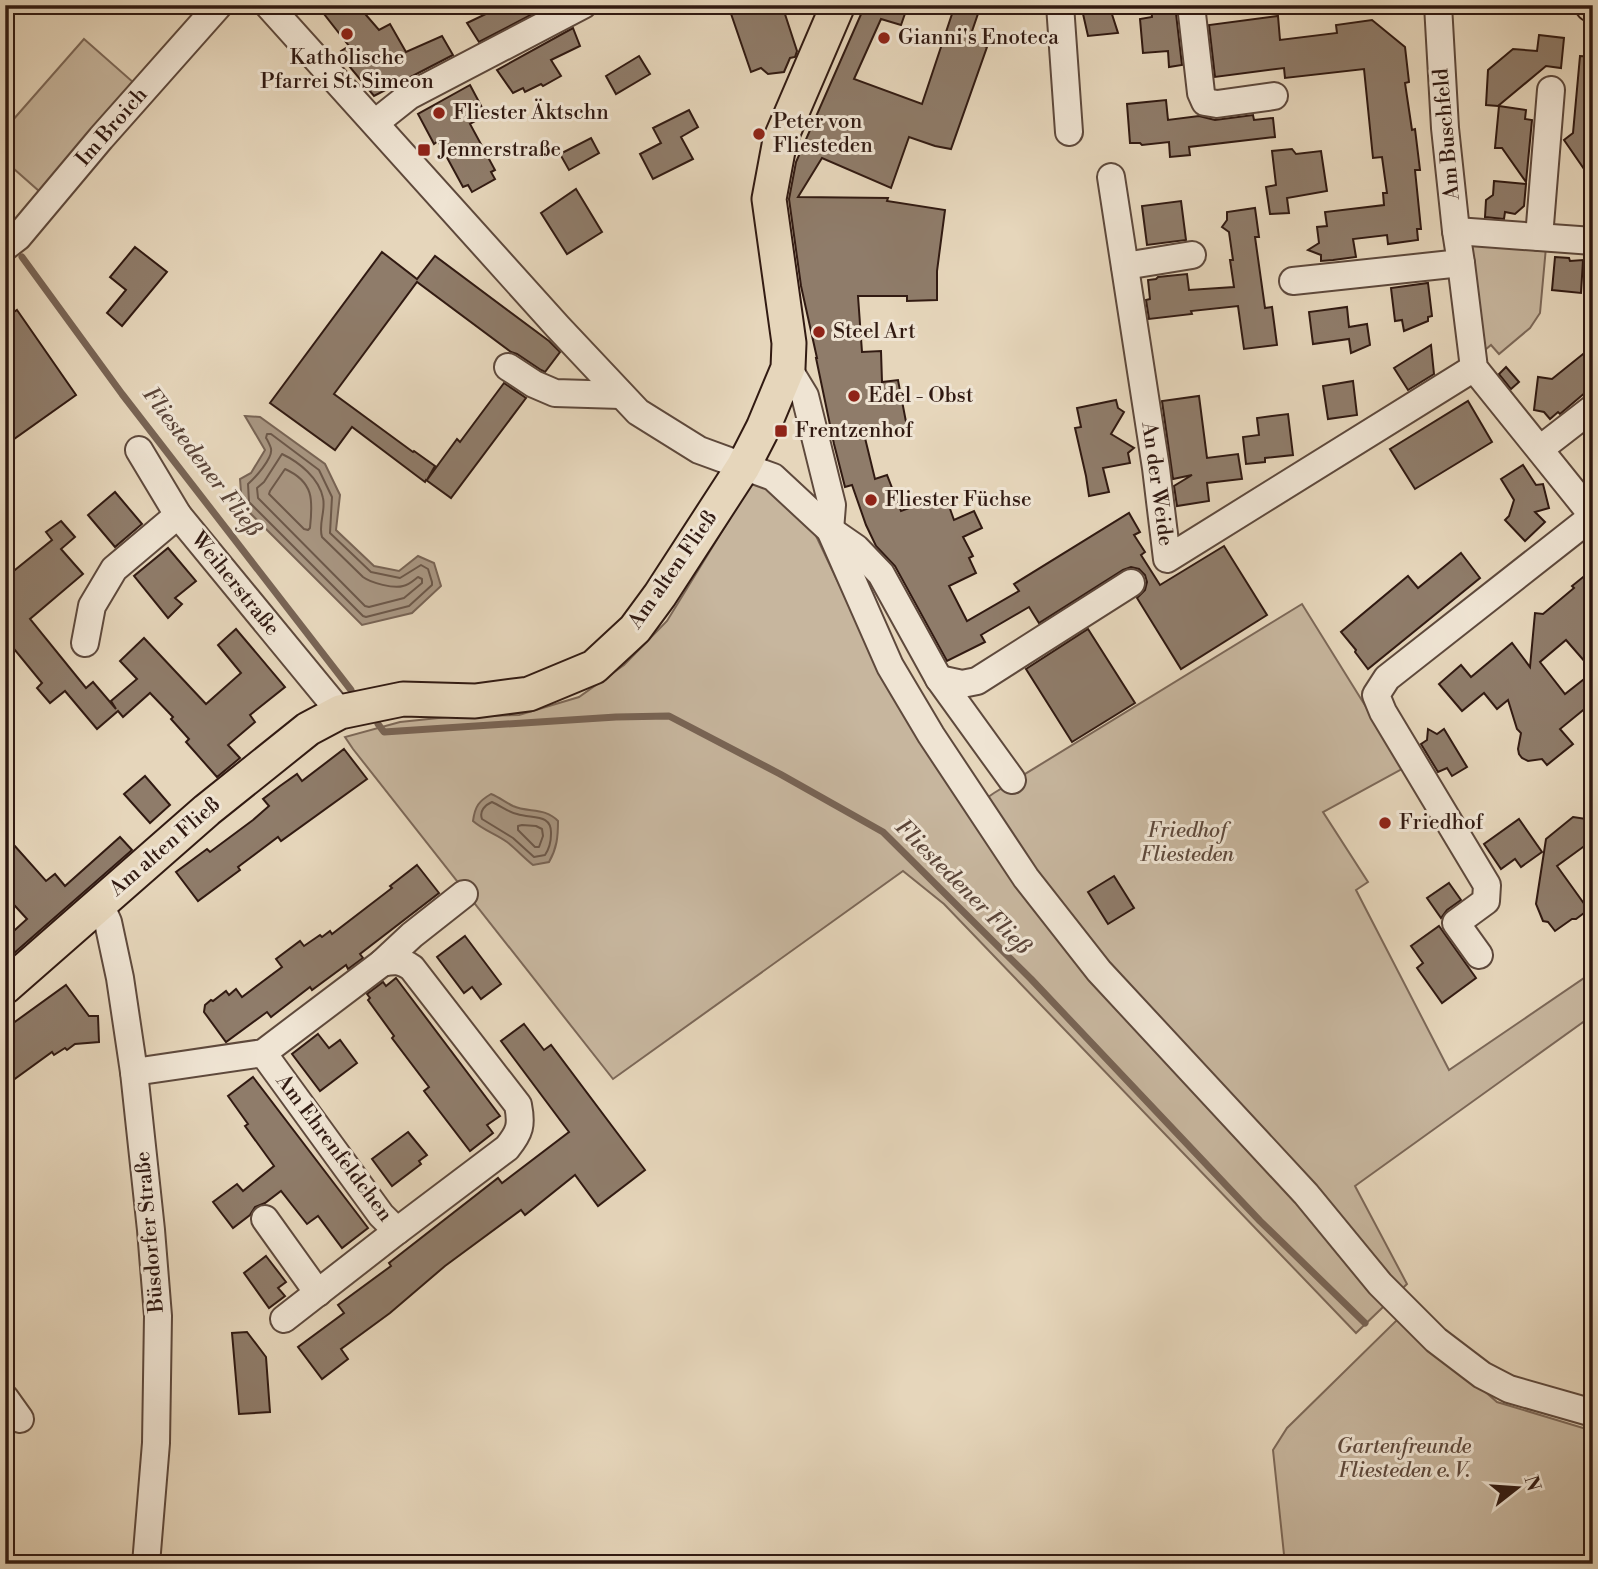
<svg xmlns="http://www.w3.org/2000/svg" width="1598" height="1569" font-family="'Libre Bodoni',serif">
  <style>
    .green { fill: #c7b69e; stroke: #7c6858; stroke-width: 2 }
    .water { fill: #a89682; stroke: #786455; stroke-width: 2 }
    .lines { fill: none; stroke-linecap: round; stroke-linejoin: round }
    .shore { stroke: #6c584a; stroke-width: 2 }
    .stream { stroke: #786455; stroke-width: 7 }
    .building { fill: #8f7c6a; stroke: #311a12; stroke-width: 2 }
    .minor-casing { stroke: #5e493c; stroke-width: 30 }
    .major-casing { stroke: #311a12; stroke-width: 37 }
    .minor { stroke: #efe4d3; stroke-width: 26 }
    .major { stroke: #e6d6bb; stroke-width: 33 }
    .poi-dot { fill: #8f2418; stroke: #efe4d3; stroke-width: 2.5 }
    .labels { text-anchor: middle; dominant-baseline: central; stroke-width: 6; stroke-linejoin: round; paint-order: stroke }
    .poi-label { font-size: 21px; fill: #311a12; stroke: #efe4d3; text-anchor: start }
    .street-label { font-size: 21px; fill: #311a12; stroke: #efe4d3 }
    .park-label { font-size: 21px; font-style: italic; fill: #5e493c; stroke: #efe4d3 }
    .water-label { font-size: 23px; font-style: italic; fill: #5b4539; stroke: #efe4d3 }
  </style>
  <rect width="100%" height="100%" fill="#e6d6bb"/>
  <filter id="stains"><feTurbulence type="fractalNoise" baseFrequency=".00286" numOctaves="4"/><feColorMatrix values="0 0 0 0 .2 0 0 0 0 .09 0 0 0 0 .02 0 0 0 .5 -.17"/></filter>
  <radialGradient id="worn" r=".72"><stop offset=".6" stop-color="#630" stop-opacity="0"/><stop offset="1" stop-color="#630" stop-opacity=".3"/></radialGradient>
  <g class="green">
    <polygon points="84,39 134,83 39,191 5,161 5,129"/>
    <polygon points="1470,243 1546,247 1540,313 1530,328 1499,354 1491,345 1479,355"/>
    <polygon points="756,476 809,521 883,677 972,808 994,793 1302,604 1404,768 1323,812 1368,882 1356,890 1449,1070 1593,972 1593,1015 1355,1186 1407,1284 1356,1333 944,904 903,871 613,1079 353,749 345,737 400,722 448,717 519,715 579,697 624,665 667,621"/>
    <polygon points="1400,1317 1497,1402 1593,1431 1593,1564 1285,1564 1273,1450 1287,1428"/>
  </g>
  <g class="water">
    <polygon points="245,416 260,417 325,464 340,495 336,530 374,566 399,571 418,556 434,563 441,586 412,613 362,625 242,505 240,479 251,473 265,450"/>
    <path d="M491 794C499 797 505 802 513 806 528 813 545 807 558 821 558 837 557 848 549 862L533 865C524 858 516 849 507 842 496 834 483 830 473 821 475 806 479 801 491 794Z"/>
  </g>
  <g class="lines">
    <g class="shore">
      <path d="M267 434H271L319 470 332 497 330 533 371 572 400 578 421 565 428 569 432 582V585L409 606 366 617 363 616 249 502 248 484C255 478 273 458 271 449 271 447 267 439 266 438Z"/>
      <path d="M282 454C299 462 319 478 323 498 326 511 318 524 322 537L363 577C371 583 394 589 403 586 409 585 414 580 418 577L422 579V583L404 598 369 607 365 606 258 498 257 488 264 482Z"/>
      <path d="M285 469C314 482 313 500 310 528L308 530 304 529 269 494 270 491Z"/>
      <path d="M492 802C501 806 508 812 517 814 532 819 552 813 551 834 551 841 549 849 545 855L534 857 513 838 482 819C479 811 485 805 492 802Z"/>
      <polygon points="522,825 536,826 542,829 543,836 539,847 535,847 518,830 518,826"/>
    </g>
    <g class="stream">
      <polyline points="22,257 122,394 351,690"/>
      <polyline points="378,724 384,732 616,717 669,716 780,774 883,832 1031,979 1260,1221 1365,1323"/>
    </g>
  </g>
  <g class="building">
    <polygon points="317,5 349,5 355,13 360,8 379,30 390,24 406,52 442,36 453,55 374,96 349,66 341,51 349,46"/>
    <polygon points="485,5 548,5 548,6 479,42 467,23 488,13"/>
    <polygon points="728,5 782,5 797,51 795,57 790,58 784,72 768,74 761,68 751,72"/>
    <polygon points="857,5 908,5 901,25 881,19 854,79 922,104 955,5 981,5 969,40 987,47 951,149 935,146 909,137 891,188 822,158 798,197 888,198 887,201 945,210 937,271 937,300 907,301 907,296 858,296 862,352 881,351 882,382 898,380 907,427 865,438 875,479 887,475 901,511 945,495 954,520 974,511 982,528 963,537 973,556 969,558 976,573 949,586 967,621 1019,591 1014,584 1129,513 1140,532 1134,535 1145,552 1141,555 1160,585 1224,546 1267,615 1181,669 1137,598 1145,590 1147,582 1145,575 1139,569 1131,567 1123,570 1039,623 1029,607 981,635 985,642 947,661 895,566 876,546 866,525 852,485 845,487 834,444 816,358 817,358 801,286 789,199 796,162 862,12 856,10"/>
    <polygon points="1081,5 1109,5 1118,33 1088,36"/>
    <polygon points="1151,5 1175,5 1182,65 1169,67 1168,51 1143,53 1140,19 1152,17"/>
    <polygon points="1278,16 1280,40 1337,33 1336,25 1372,20 1405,47 1409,82 1405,83 1412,130 1415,129 1420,170 1415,170 1421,229 1417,229 1418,240 1388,244 1387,235 1353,239 1356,257 1333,260 1321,261 1321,255 1308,250 1319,243 1317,227 1327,226 1325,212 1384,205 1383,193 1387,193 1382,157 1373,158 1364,69 1285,78 1284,68 1215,77 1209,25"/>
    <polygon points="573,28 580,46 551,60 561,76 543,86 541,84 525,92 523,88 513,93 497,70"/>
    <polygon points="1539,35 1564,38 1561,68 1546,66 1498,106 1486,105 1488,70 1513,49 1537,51"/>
    <polygon points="639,56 650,74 616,94 606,76"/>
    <polygon points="1580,56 1593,57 1593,182 1564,140 1573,133"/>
    <polygon points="470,85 486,115 470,124 495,170 491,172 495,179 472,192 468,185 463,187 438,141 434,144 418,114"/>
    <polygon points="1166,100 1168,120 1199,116 1215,120 1253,115 1254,120 1273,118 1275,137 1189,147 1190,155 1170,157 1169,142 1142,145 1140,143 1130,143 1127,104"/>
    <polygon points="1499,106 1526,110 1525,119 1532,120 1526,182 1502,148 1495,148"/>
    <polygon points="689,110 698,127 681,137 693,159 653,179 640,154 661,143 653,128"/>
    <polygon points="591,138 599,153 569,170 560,154"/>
    <polygon points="1292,149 1296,154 1321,151 1327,191 1287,198 1289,213 1270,214 1266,187 1276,185 1272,151"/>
    <polygon points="1494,181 1526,184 1524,206 1515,214 1505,212 1504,219 1485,217 1486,200 1493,195"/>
    <polygon points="576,189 602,232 567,254 541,213"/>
    <polygon points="1181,201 1186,240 1147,245 1142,206"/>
    <polygon points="1255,208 1259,237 1255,237 1265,308 1272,307 1277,345 1244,349 1238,306 1191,311 1192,314 1149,319 1146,300 1150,299 1148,280 1156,279 1158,277 1187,274 1189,290 1234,287 1230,260 1233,260 1229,232 1222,227 1227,220 1227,212"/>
    <polygon points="135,247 167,272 122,326 107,313 126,290 110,277"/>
    <polygon points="382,252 417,279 435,256 549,341 560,352 545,372 541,370 517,354 511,352 417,282 334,394 413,452 414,451 435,466 427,480 457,439 460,442 504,383 526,398 451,498 426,480 425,482 417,476 352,427 335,450 270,403"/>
    <polygon points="1555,257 1569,258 1570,261 1583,260 1581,293 1552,290"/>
    <polygon points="1428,283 1432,316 1428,317 1428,321 1404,331 1402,320 1395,321 1391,288"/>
    <polygon points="1347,307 1349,327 1367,324 1370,345 1351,353 1349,339 1313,344 1309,312"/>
    <polygon points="17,310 76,395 14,439 5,427 5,318"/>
    <polygon points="1431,345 1434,374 1408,390 1394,368"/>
    <polygon points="1593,346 1593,386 1560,414 1558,412 1550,419 1544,412 1534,410 1538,377 1552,379"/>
    <polygon points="1506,367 1519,382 1511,389 1499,374"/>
    <polygon points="1353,381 1357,415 1328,419 1323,386"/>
    <polygon points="1199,396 1207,458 1238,454 1242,479 1207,483 1209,501 1177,506 1174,486 1192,475 1173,479 1162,401"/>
    <polygon points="1116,400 1118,408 1124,412 1111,434 1134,448 1128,453 1130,463 1103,468 1109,492 1089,496 1086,476 1075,428 1081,427 1077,408"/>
    <polygon points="1468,401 1492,442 1415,489 1390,449"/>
    <polygon points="1288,414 1293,455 1265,458 1265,462 1246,464 1243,437 1259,435 1257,418"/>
    <polygon points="1523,465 1536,485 1543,484 1549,508 1535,512 1545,522 1525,541 1505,520 1509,516 1514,500 1501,479"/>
    <polygon points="115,492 142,524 115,547 88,515"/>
    <polygon points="61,521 75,537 61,549 83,574 30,619 86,688 93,682 116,709 111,701 137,679 120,661 144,638 206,704 241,673 218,645 236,629 285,687 250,715 255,722 228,745 240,758 217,777 186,742 189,739 171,719 173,717 150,693 123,717 118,711 97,729 65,691 50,703 37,688 42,683 5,638 5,578 52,540 46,532"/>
    <polygon points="168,548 196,581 175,598 182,604 168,618 134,576"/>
    <polygon points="1461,553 1480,578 1368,669 1355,652 1356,650 1341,632 1408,576 1418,588"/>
    <polygon points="1593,569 1593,671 1566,640 1540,662 1565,694 1593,672 1593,702 1560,729 1573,744 1547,765 1542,759 1528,761 1522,758 1519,754 1518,749 1521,733 1517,729 1508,700 1497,709 1484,693 1462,711 1439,684 1461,665 1471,677 1512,643 1530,667 1535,613 1543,614 1574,588 1572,586"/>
    <polygon points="1088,629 1135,703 1072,742 1026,669"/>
    <polygon points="1428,729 1437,734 1444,729 1467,767 1452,776 1447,768 1438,772 1421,744 1427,740"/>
    <polygon points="344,749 367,779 281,841 278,837 238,867 240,870 198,901 176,872 207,849 210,852 253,820 269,806 263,799 280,786 297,774 302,781"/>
    <polygon points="145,776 170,805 150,823 124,794"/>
    <polygon points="1573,817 1593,820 1593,849 1583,847 1557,866 1585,905 1584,913 1576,919 1572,919 1555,931 1548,922 1543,921 1536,904 1546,839"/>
    <polygon points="1519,819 1542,852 1521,867 1515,859 1501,869 1484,844"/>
    <polygon points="5,835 46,881 55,874 65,886 120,837 132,850 5,961 5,939 27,919 5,895"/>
    <polygon points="417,865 439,893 360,954 363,958 348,969 346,965 312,990 310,987 271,1017 267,1012 226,1042 204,1012 205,1005 211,1000 213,1001 226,991 229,995 236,989 242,997 282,967 276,959 300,941 304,946 320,935 322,937 330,931 332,934 392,888 390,886"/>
    <polygon points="1114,876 1134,908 1108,924 1088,892"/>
    <polygon points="1449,883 1461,900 1447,910 1441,918 1427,898"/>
    <polygon points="1439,926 1476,978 1442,1003 1417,968 1423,963 1411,946"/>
    <polygon points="465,936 501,984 481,999 472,987 464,993 437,957"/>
    <polygon points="396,978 500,1116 487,1125 493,1133 470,1151 424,1091 429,1087 392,1038 394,1036 368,1000 370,998 367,994 383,982 386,986"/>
    <polygon points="66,985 89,1016 98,1016 99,1042 75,1044 67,1050 65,1048 54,1055 52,1052 5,1086 5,1029"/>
    <polygon points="524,1024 544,1050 551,1045 645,1170 598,1206 575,1175 525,1215 521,1210 445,1266 390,1313 341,1349 348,1359 322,1379 298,1347 344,1313 338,1305 391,1266 389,1263 498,1178 502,1183 569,1132 501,1041"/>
    <polygon points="318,1034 329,1048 340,1040 357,1063 320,1091 292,1054"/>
    <polygon points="253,1077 368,1228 342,1248 318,1216 307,1224 281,1191 265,1203 255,1207 250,1215 233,1228 213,1202 237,1184 243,1191 274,1166 245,1126 248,1124 228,1096"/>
    <polygon points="408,1132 427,1155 419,1161 421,1164 392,1186 372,1159"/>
    <polygon points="266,1256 286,1282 278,1288 285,1296 269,1308 244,1273"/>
    <polygon points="247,1332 266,1357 270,1412 239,1414 232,1333"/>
  </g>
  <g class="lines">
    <defs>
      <g id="minor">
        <polyline points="268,5 558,327 638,412 699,450 773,477 830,530 856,548 881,574 939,679 1012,780"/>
        <polyline points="1060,5 1069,132"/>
        <polyline points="1191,5 1201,93 1205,102 1217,104 1274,96"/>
        <polyline points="1438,5 1445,128 1456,231 1461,263 1474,368 1593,516"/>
        <polyline points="375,123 409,96 583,5"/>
        <polyline points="1111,177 1156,468 1167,559 1474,368"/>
        <polyline points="1456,231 1593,241"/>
        <polyline points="1539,237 1551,90"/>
        <polyline points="5,247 18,237 101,138 219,5"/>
        <polyline points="1125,266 1192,255"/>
        <polyline points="1293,281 1461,263"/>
        <polyline points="508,367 534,384 555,393 621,395"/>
        <polyline points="788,368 805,396 832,505 830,530 890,666 931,735 1026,878 1099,971 1306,1194 1380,1284 1436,1340 1482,1375 1509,1389 1593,1413"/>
        <polyline points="1540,449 1593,408"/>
        <polyline points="139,450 178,515 340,712"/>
        <polyline points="85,643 92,606 114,569 178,515"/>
        <polyline points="939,679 962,684 977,681 1131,583"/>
        <polyline points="100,904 108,922 120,978 134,1072 151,1230 158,1316 156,1443 146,1564"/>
        <polyline points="1479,955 1456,923 1486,901 1487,885 1383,712 1376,695 1387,678 1593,516"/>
        <polyline points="382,963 412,935 464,894"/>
        <path d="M134 1072 263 1053 382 963C395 960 401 960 412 968L518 1105C522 1125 520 1132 507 1148L397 1231 381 1215 263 1053"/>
        <polyline points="265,1219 318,1293"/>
        <polyline points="284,1319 397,1231"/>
        <polyline points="5,1398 20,1419"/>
      </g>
      <g id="major">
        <polyline points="1592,5 1593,5"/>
        <polyline points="5,987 207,810 308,729 340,712 403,699 475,701 529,694 594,667 635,629 660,595 743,467 763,428 788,368 789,343 769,199 780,140 838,5"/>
      </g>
    </defs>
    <use href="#minor" class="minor-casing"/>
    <use href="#major" class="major-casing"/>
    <use href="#minor" class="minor"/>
    <use href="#major" class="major"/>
  </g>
  <g class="poi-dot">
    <circle cx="347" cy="34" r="7"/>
    <circle cx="884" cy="38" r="7"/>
    <circle cx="439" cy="113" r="7"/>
    <circle cx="759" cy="134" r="7"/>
    <rect x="417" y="143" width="14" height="14" rx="3.5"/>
    <circle cx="819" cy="332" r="7"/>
    <circle cx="854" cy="396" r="7"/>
    <rect x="774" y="424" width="14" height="14" rx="3.5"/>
    <circle cx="871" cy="500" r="7"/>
    <circle cx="1385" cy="823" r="7"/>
  </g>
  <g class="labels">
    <g class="poi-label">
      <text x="898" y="38">Gianni's Enoteca</text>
      <text x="347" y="58" text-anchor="middle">Katholische<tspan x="347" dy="24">Pfarrei St. Simeon</tspan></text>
      <text x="453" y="113">Fliester Äktschn</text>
      <text x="773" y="122">Peter von<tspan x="773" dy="24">Fliesteden</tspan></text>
      <text x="438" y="150">Jennerstraße</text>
      <text x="833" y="332">Steel Art</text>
      <text x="868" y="396">Edel - Obst</text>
      <text x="795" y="431">Frentzenhof</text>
      <text x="885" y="500">Fliester Füchse</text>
      <text x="1399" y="823">Friedhof</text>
    </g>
    <g class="street-label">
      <text transform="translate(112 127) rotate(-49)">Im Broich</text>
      <text transform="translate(1447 134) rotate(-95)">Am Buschfeld</text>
      <text transform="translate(1157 484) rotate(82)">An der Weide</text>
      <text transform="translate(673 570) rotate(-55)">Am alten Fließ</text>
      <text transform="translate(235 584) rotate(51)">Weiherstraße</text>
      <text transform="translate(165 847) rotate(-41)">Am alten Fließ</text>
      <text transform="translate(334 1148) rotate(53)">Am Ehrenfeldchen</text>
      <text transform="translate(150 1232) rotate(-95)">Büsdorfer Straße</text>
    </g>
    <g class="park-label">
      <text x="1187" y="831">Friedhof<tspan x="1187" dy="24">Fliesteden</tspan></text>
      <text x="1404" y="1447">Gartenfreunde<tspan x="1404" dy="24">Fliesteden e. V.</tspan></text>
    </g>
    <g class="water-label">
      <text transform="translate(202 462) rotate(53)">Fliestedener Fließ</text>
      <text transform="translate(963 887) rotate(45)">Fliestedener Fließ</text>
    </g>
  </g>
  <rect width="1598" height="1569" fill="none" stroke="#e6d6bb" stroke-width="28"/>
  <rect x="7" y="7" width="1584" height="1555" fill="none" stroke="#311a12" stroke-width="3.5"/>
  <rect x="14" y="14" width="1570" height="1541" fill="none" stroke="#311a12" stroke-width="2"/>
  <g transform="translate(1517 1488) rotate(73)" stroke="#efe4d3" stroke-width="5" paint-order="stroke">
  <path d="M0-5L12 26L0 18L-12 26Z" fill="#311a12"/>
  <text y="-10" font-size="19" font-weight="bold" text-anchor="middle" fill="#311a12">N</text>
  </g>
  <rect width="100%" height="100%" filter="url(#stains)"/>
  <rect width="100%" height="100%" fill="url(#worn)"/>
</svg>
